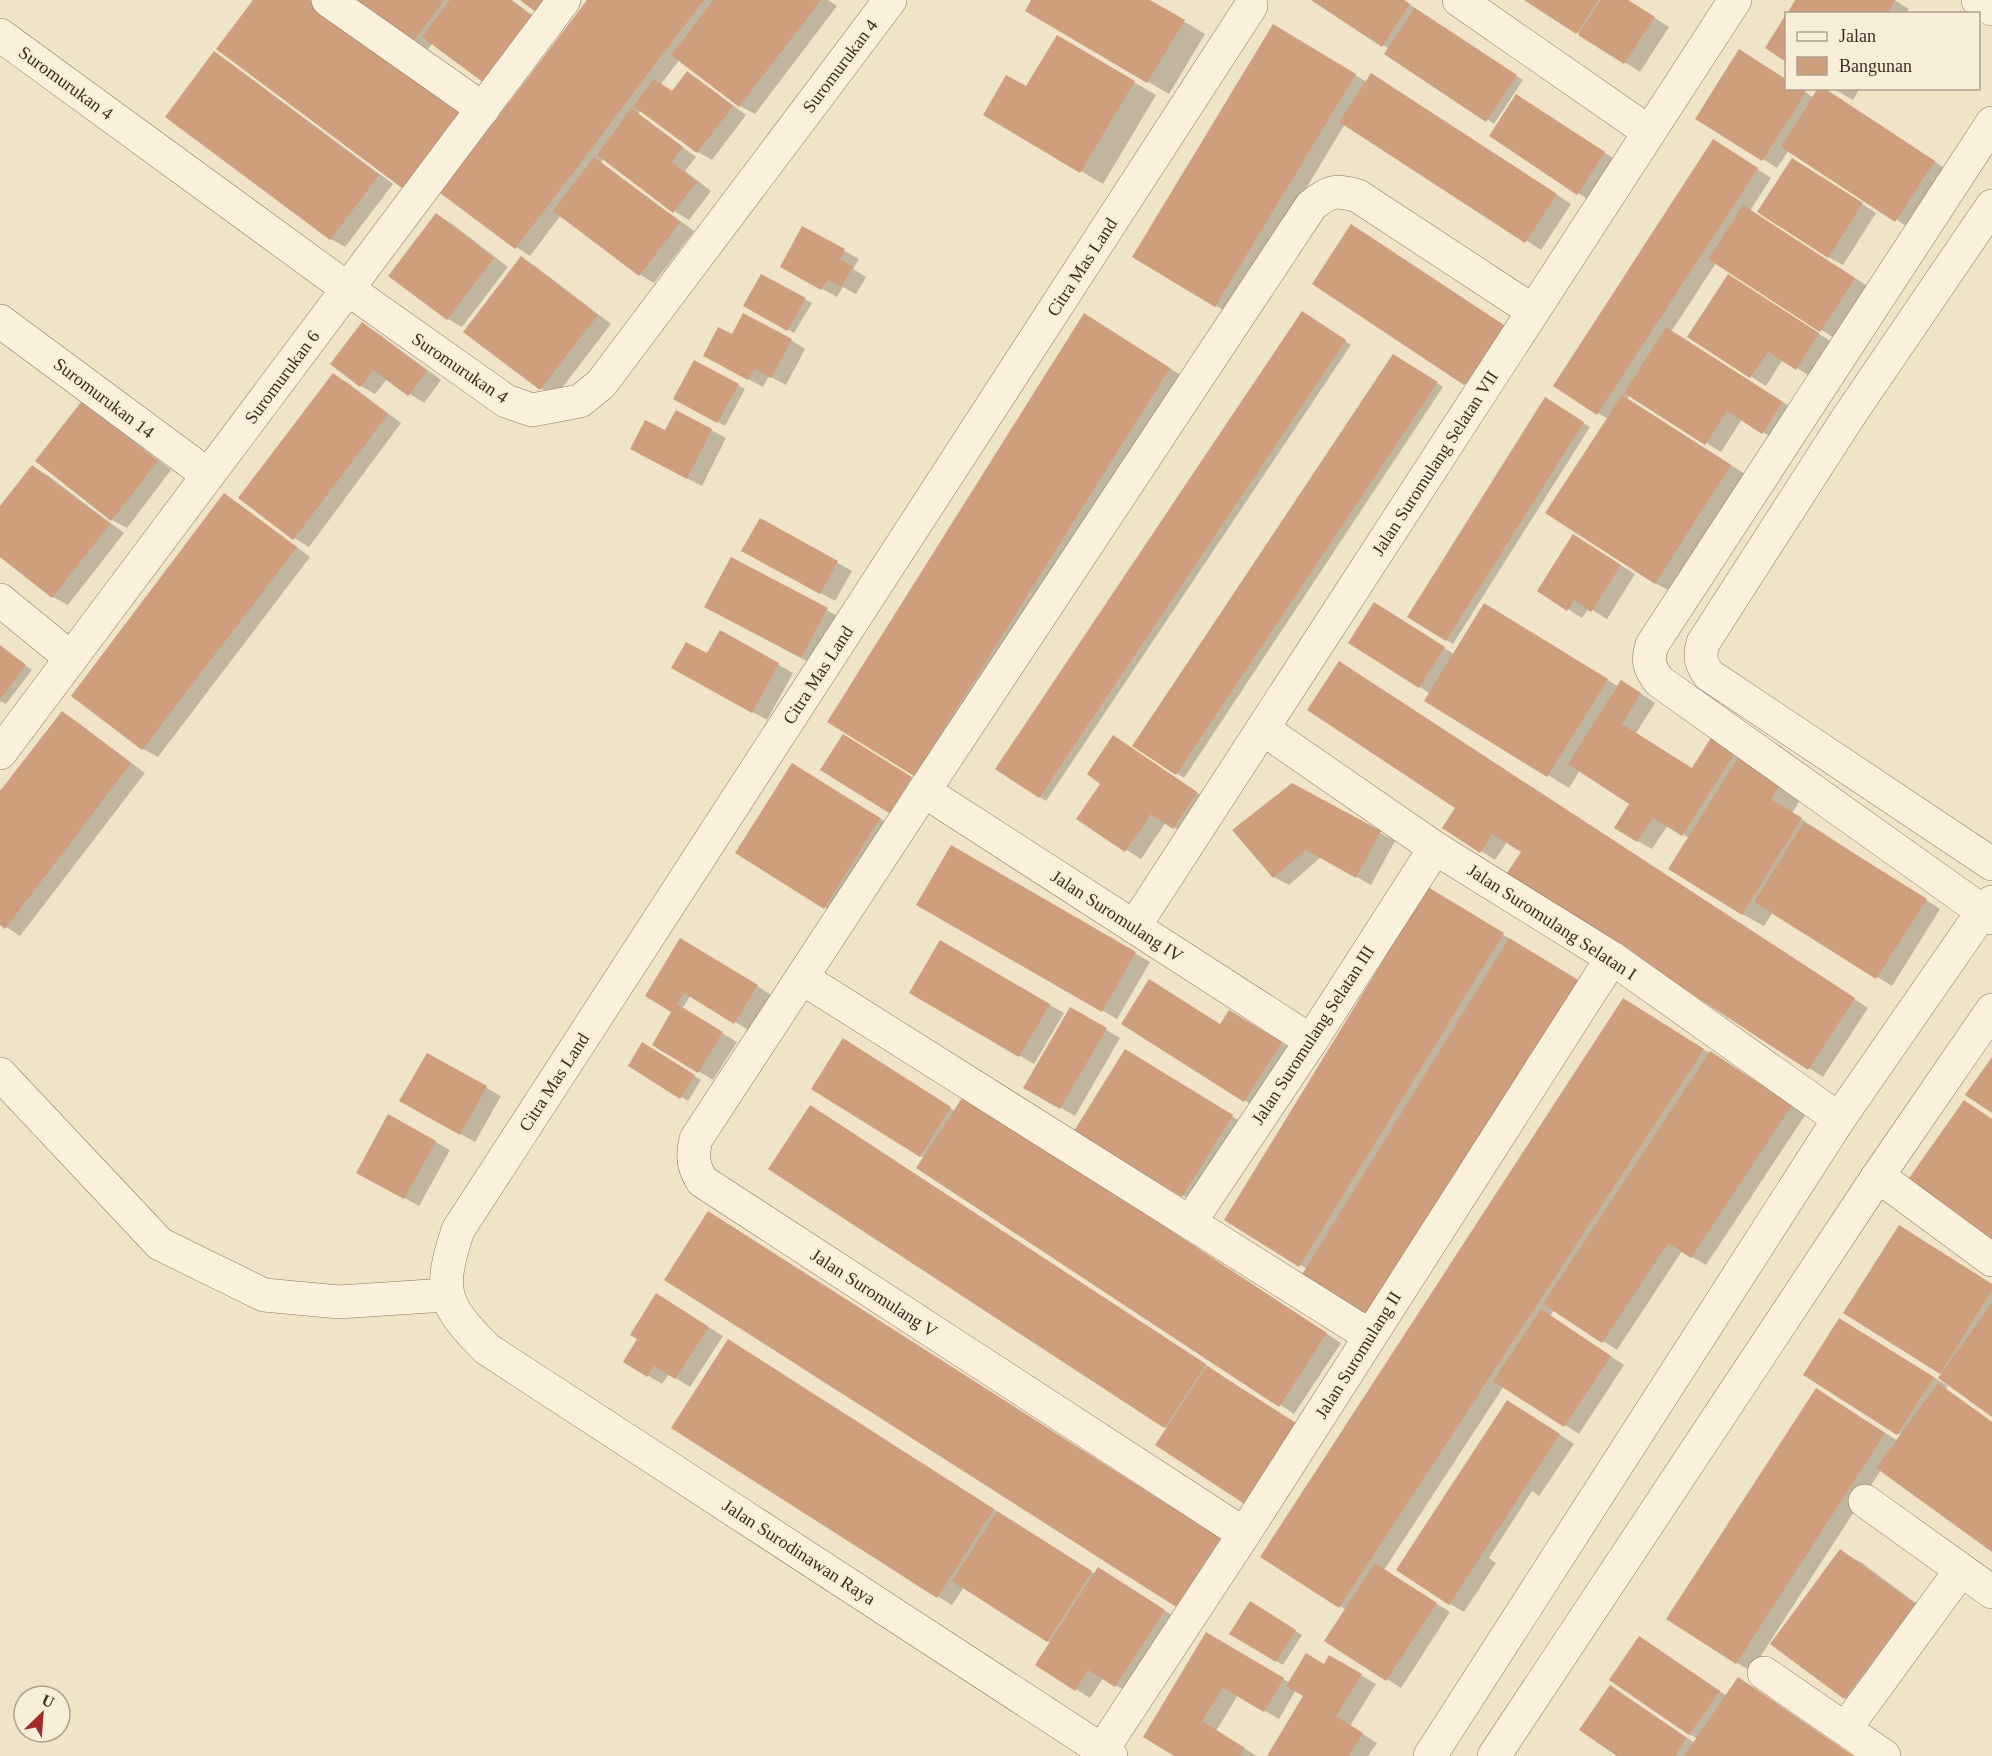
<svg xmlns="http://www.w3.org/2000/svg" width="1992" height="1756" font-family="Georgia,serif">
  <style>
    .shadow { fill: #0003 }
    .building { fill: #cf9f7d }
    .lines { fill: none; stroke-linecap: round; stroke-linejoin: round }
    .minor-casing { stroke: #8d765c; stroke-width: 34 }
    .minor { stroke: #faf1dc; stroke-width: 33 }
    .labels { text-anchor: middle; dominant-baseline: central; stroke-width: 5; stroke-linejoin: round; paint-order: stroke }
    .street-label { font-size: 18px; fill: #3d2e20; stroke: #f7eed8 }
  </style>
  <rect width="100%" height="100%" fill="#f0e4c8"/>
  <g class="shadow">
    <polygon points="359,0 512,0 547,26 433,43 428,49 414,41"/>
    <polygon points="588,0 828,0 837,6 755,114 740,106 680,59 661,84 673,92 688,73 702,82 746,115 712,160 698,152 641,110 638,114 696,157 685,171 711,191 689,220 674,211 604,159 601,163 694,231 654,283 639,274 561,215 530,256 516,247"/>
    <polygon points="1033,0 1148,0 1205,34 1169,94 1027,11"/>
    <polygon points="1314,0 1403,0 1523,80 1494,124 1389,49"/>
    <polygon points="1526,0 1627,0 1669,27 1640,72"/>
    <polygon points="1797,0 1894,0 1909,9 1906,14 1789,14"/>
    <polygon points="1786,17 1786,60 1767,48"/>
    <polygon points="1273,26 1367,82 1496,155 1571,204 1541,250 1345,124 1230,314 1134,257"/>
    <polygon points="1057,37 1156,95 1103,184 985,114 1026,88"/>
    <polygon points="215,53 229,62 393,184 345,247 331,239 168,116"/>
    <polygon points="1754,60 1786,80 1786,88 1799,88 1814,98 1835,96 1949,171 1911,229 1789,150 1777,168 1697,118"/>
    <polygon points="1832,88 1860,88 1853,100"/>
    <polygon points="1568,129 1619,162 1592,202 1578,193"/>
    <polygon points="1728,150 1771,178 1750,211 1869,287 1836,339 1716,263 1671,332 1797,411 1777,441 1742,419 1721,452 1630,395 1627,399 1745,474 1670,591 1655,583 1608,419 1598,413"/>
    <polygon points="1807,168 1876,213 1843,265 1828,257"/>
    <polygon points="436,215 451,223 508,267 462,327 448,319"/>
    <polygon points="803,228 859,259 853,269 866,277 856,294 843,287 837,297 782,267"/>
    <polygon points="1366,234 1517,335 1479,392 1464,383"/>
    <polygon points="521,258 535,266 611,324 555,397 541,388"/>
    <polygon points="761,276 812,303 794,333 745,305"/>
    <polygon points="1743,284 1833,343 1811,377 1783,359 1766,386 1689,337"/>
    <polygon points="1309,317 1351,345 1046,801 997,769"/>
    <polygon points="362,324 376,332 441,380 424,403 387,379 375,394 361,386"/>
    <polygon points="1099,324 1184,377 929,783 915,775"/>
    <polygon points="732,336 791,340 805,349 786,385 769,376 763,387 720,364"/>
    <polygon points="1400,359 1443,387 1184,778 1134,745"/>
    <polygon points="695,362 745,389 725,426 675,398"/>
    <polygon points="334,375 348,383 401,423 309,547 294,538"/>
    <polygon points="1545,399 1590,427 1453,644 1409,617"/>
    <polygon points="81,404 96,412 171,470 127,528 112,520 37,461"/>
    <polygon points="711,430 726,438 702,486 646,457 666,432"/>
    <polygon points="33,467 47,475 124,533 68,605 53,597 0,556 0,509"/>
    <polygon points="225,495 239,504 310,557 158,757 143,749 73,695"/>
    <polygon points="761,520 852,571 835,601 743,550"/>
    <polygon points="1588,545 1635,574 1607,619 1589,608 1582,618 1539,591"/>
    <polygon points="732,559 841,618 816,666 721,615"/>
    <polygon points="1388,613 1454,654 1506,617 1619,687 1636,690 1655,703 1636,733 1693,769 1712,738 1804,794 1792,813 1940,909 1892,986 1773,912 1764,926 1742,914 1689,838 1668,825 1652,849 1638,841 1631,803 1580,770 1569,788 1548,775 1420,687"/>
    <polygon points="721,632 793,673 767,720 673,668 707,655"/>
    <polygon points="0,647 32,670 6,704 0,701"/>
    <polygon points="1354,672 1868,1008 1823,1077 1509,873 1523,852 1507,842 1495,860 1481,851 1457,807"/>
    <polygon points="62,713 76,721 145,773 20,936 0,923 0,794"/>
    <polygon points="858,745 925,787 904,820 890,812"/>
    <polygon points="1128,746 1211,802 1188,836 1166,822 1141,859 1078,819"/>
    <polygon points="807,773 894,827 839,916 825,907"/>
    <polygon points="1292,785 1395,841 1371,885 1321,857 1289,885 1274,877"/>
    <polygon points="951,848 1150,962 1117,1019 918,904"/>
    <polygon points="1428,889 1517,943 1307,1269 1226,1219"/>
    <polygon points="940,942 1064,1013 1034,1064 911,992"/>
    <polygon points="714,959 771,995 750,1031 691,995 682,1009 737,1042 713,1080 654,1044 673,1012 647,995"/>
    <polygon points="1638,1008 1806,1114 1706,1265 1682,1251 1617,1350 1554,1310 1550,1316 1624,1365 1579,1434 1504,1386 1384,1570 1450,1612 1401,1688 1326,1640 1346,1610 1262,1557"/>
    <polygon points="1071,1009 1120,1038 1075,1116 1025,1087"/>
    <polygon points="1244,1020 1288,1047 1252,1105 1123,1024 1221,1025"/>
    <polygon points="643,1044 701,1080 688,1101 630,1066"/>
    <polygon points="858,1049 955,1111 979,1106 1341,1343 1294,1414 924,1158 813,1089"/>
    <polygon points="428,1055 501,1096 475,1142 401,1101"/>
    <polygon points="1140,1059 1246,1125 1197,1204 1076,1130"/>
    <polygon points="825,1115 1220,1374 1168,1429 770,1168"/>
    <polygon points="389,1116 450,1150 419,1206 358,1172"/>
    <polygon points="723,1222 1234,1547 1191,1614 1176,1606"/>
    <polygon points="1992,1284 1992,1415 1943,1374 1846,1312"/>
    <polygon points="671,1304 723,1336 690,1387 669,1374 662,1384 625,1362"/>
    <polygon points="1854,1328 1948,1386 1946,1389 1992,1422 1992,1550 1881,1470 1751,1671 1737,1663 1830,1398 1898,1441 1902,1436 1805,1374"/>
    <polygon points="743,1349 1095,1574 1113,1577 1178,1619 1131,1694 1103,1678 1090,1698 1037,1665 1051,1643 964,1587 952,1605 937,1596"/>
    <polygon points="1522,1410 1574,1444 1539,1496 1532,1491 1489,1558 1496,1563 1464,1612 1450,1604"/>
    <polygon points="1840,1551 1862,1563 1936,1618 1867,1711 1845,1698 1772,1644"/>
    <polygon points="1250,1603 1302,1635 1283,1665 1231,1634"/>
    <polygon points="1207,1634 1290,1683 1325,1665 1330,1657 1376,1684 1350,1726 1377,1743 1368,1756 1268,1756 1306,1696 1296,1690 1279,1719 1238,1695 1216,1731 1257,1756 1177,1756"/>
    <polygon points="1640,1638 1727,1696 1852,1756 1620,1756 1611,1687 1695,1743 1698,1739 1689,1734"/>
  </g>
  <g class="building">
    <polygon points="253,0 310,0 462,115 406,191 216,49"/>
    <polygon points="356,0 444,0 413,42"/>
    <polygon points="450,0 511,0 533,17 484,83 422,37"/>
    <polygon points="520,0 547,0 537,13"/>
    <polygon points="587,0 704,0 515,249 440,193"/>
    <polygon points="713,0 821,0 739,107 671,55"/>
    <polygon points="1031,0 1150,0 1185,20 1147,83 1025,11"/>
    <polygon points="1311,0 1404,0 1410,4 1382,47"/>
    <polygon points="1524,0 1598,0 1576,34"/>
    <polygon points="1601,0 1628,0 1655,17 1624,64 1578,35"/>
    <polygon points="1795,0 1895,0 1887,14 1787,14"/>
    <polygon points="1415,8 1517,75 1486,122 1384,54"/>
    <polygon points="1786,14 1786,62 1765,48"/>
    <polygon points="1273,24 1356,74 1215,307 1132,257"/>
    <polygon points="1057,35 1135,81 1080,173 983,115 1006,75 1026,86"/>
    <polygon points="1739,49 1786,79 1786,88 1801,88 1806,92 1762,161 1695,119"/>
    <polygon points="214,51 379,175 330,240 165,117"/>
    <polygon points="687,71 733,106 697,153 633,106 654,79 672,91"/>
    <polygon points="1371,73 1557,194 1525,243 1339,122"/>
    <polygon points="1818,88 1824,88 1935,161 1895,222 1781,147"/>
    <polygon points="1516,94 1605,152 1577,195 1489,136"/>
    <polygon points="631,108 683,147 672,162 697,182 673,213 597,155"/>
    <polygon points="1713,139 1758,168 1597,415 1553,386"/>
    <polygon points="594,157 680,222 639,276 553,211"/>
    <polygon points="1792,158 1863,203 1828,258 1757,212"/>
    <polygon points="1743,205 1855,278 1820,332 1708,259"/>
    <polygon points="436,213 494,258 447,320 388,276"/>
    <polygon points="1351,224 1504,325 1464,385 1312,284"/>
    <polygon points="802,226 845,249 840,259 853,267 841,287 828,280 821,290 780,267"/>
    <polygon points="521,256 598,315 540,390 463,332"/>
    <polygon points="761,274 806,298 787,331 743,306"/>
    <polygon points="1728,274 1819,333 1796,370 1768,352 1750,378 1687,337"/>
    <polygon points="1302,311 1346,340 1039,798 995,769"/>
    <polygon points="743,313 792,339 771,378 754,369 748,380 703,356 718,327 732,334"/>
    <polygon points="1084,313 1170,368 914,776 827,722"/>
    <polygon points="362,322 427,371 408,396 373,370 360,387 330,364"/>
    <polygon points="1666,327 1783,402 1762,434 1727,411 1705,445 1624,393"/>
    <polygon points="1393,354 1438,382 1176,775 1132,746"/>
    <polygon points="694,360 739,384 717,423 673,399"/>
    <polygon points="333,373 388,414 293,540 238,498"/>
    <polygon points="1622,395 1731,465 1655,584 1545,513"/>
    <polygon points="1545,397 1584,422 1446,641 1407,617"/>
    <polygon points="81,402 158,461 111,521 35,461"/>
    <polygon points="676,410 712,429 687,479 630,449 645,420 665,430"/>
    <polygon points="32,465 110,524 52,598 0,557 0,506"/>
    <polygon points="224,493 297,547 142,750 71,696"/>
    <polygon points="760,518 838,561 820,594 741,551"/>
    <polygon points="1573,534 1621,565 1591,612 1574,600 1567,611 1537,591"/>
    <polygon points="731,557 828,608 801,658 704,607"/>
    <polygon points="1374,602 1445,647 1419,688 1348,643"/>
    <polygon points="1484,603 1608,679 1547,777 1424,701"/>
    <polygon points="720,630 779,663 752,713 671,668 686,642 707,653"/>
    <polygon points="0,645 26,665 0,699"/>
    <polygon points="1339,661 1855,998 1808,1070 1507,873 1521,852 1492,834 1480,853 1442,828 1455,808 1307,710"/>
    <polygon points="1621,680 1641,693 1622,724 1692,768 1712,736 1736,751 1682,836 1653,818 1637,842 1614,828 1629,804 1568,764"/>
    <polygon points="62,711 131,763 5,929 0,925 0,791"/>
    <polygon points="843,734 912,777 889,813 820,770"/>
    <polygon points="1113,735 1197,792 1173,829 1151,814 1125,852 1076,819 1100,784 1087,774"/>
    <polygon points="1741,753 1783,780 1771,799 1802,818 1742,915 1668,869"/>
    <polygon points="792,763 880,818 824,909 735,853"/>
    <polygon points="1292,783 1381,831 1356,878 1306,850 1273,878 1232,830"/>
    <polygon points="1804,822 1927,899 1876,979 1754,902"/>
    <polygon points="951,845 1136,952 1102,1012 916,905"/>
    <polygon points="1428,887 1504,933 1299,1267 1224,1220"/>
    <polygon points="680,938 758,985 734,1024 684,993 677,1004 723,1032 698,1073 652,1045 671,1012 645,996"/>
    <polygon points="1509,938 1580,981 1372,1320 1301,1276"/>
    <polygon points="940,940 1050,1004 1019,1057 909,993"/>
    <polygon points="1149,979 1220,1024 1229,1010 1282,1042 1244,1102 1121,1024"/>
    <polygon points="1623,998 1704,1049 1339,1608 1260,1557"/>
    <polygon points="1070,1007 1107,1028 1060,1109 1023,1088"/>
    <polygon points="843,1038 951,1107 920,1157 811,1089"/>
    <polygon points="642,1042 695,1075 680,1099 628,1066"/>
    <polygon points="1125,1049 1233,1115 1182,1197 1074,1131"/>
    <polygon points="1710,1051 1792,1105 1691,1258 1668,1243 1602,1343 1543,1304"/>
    <polygon points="427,1053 487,1086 460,1135 399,1101"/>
    <polygon points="1992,1057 1992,1113 1965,1095"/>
    <polygon points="964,1095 1327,1333 1279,1407 916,1168"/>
    <polygon points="1964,1100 1992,1119 1992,1241 1907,1181"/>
    <polygon points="810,1105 1206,1364 1164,1428 768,1169"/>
    <polygon points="388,1114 436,1141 404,1199 356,1173"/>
    <polygon points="708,1211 1220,1538 1176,1607 664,1280"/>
    <polygon points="1899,1225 1992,1284 1992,1290 1940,1374 1843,1313"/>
    <polygon points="656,1293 709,1327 675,1379 654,1366 647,1377 623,1362 637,1339 630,1335"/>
    <polygon points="1992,1303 1992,1417 1938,1378"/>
    <polygon points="1541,1309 1611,1356 1564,1427 1493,1381"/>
    <polygon points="1839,1318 1934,1377 1897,1435 1803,1375"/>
    <polygon points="728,1339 994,1509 937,1598 671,1428"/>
    <polygon points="1207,1366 1299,1425 1246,1505 1155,1445"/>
    <polygon points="1938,1383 1992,1422 1992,1552 1876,1468"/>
    <polygon points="1816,1388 1885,1433 1736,1664 1666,1619"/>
    <polygon points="1507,1400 1560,1434 1449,1605 1396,1570"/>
    <polygon points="997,1511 1092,1571 1047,1642 952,1581"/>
    <polygon points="1840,1549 1915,1604 1844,1699 1770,1644"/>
    <polygon points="1375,1563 1437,1603 1386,1681 1324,1641"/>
    <polygon points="1098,1567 1165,1610 1115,1687 1088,1670 1075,1691 1035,1665"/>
    <polygon points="1250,1601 1296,1630 1276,1662 1229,1634"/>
    <polygon points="1206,1632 1284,1678 1264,1712 1223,1688 1202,1721 1245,1748 1240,1756 1174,1756 1143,1737"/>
    <polygon points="1639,1636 1720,1691 1689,1735 1609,1680"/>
    <polygon points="1306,1653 1324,1664 1329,1655 1362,1674 1336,1716 1363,1733 1349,1756 1267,1756 1303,1696 1286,1686"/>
    <polygon points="1738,1677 1785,1709 1853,1756 1684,1756"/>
    <polygon points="1610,1685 1687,1738 1675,1756 1617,1756 1579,1730"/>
  </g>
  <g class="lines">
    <defs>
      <g id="minor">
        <polyline points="328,0 483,109"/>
        <polyline points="1459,0 1649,132"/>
        <polyline points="1978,0 1992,9"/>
        <polyline points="0,35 348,289 506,401 532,410 580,401 601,384 890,0"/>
        <path d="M1992 123 1652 645C1647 660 1649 668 1659 681L1992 918"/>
        <path d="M1992 206 1847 419 1703 643C1699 657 1701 664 1709 675L1992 864"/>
        <polyline points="0,321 208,475"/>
        <polyline points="0,600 71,658"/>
        <polyline points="1263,729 1435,848 1612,958 1839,1119"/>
        <polyline points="0,753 564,0"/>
        <polyline points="924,791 1311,1041"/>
        <polyline points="1134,927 1735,0"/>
        <polyline points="802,978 1370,1336"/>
        <polyline points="0,1074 160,1244 264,1295 339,1302 446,1295"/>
        <polyline points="1878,1176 1992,1260"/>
        <polyline points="1190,1222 1311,1041 1435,848"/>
        <polyline points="1865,1501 1992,1592"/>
        <path d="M1244 1534 702 1181C693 1166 692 1157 696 1139L924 791 1311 206C1329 191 1335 189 1358 196L1533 311"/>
        <polyline points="1764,1673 1884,1756"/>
        <polyline points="1845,1729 1961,1570"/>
        <polyline points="1102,1750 1244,1534 1612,958"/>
        <path d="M1111 1756 487 1349C442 1304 438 1291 458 1230L1251 6"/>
        <polyline points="1430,1756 1839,1119 1983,911 1992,902"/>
        <polyline points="1494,1756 1878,1176 1992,1010"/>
      </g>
    </defs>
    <use href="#minor" class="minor-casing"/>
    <use href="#minor" class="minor"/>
  </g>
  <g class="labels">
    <g class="street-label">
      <text transform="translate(840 66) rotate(-53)">Suromurukan 4</text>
      <text transform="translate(66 83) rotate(36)">Suromurukan 4</text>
      <text transform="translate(1082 267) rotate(-57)">Citra Mas Land</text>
      <text transform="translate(460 368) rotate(34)">Suromurukan 4</text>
      <text transform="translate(282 377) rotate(-53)">Suromurukan 6</text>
      <text transform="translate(104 398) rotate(37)">Suromurukan 14</text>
      <text transform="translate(1435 463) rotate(-57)">Jalan Suromulang Selatan VII</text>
      <text transform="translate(818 675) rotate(-57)">Citra Mas Land</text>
      <text transform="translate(1117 916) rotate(33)">Jalan Suromulang IV</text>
      <text transform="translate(1552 922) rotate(33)">Jalan Suromulang Selatan I</text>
      <text transform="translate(1313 1035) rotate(-57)">Jalan Suromulang Selatan III</text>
      <text transform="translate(554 1082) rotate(-57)">Citra Mas Land</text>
      <text transform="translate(874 1293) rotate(33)">Jalan Suromulang V</text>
      <text transform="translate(1358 1355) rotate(-58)">Jalan Suromulang II</text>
      <text transform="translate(799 1552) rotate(33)">Jalan Surodinawan Raya</text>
    </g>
  </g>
  <rect x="1785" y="12" width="195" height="78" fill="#f7eed8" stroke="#ada18e" stroke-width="1.5"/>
  <rect x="1797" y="32" width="30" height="9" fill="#faf1dc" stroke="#ada18e" stroke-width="1.5"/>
  <text x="1839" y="42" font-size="18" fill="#3d2e20">Jalan</text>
  <rect x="1797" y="57" width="30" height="18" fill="#cf9f7d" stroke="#ada18e" stroke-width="1.5"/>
  <text x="1839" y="72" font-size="18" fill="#3d2e20">Bangunan</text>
  <g transform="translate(42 1714) rotate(25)"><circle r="28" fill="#f7eed8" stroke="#ada18e" stroke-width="1.5"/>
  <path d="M0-4.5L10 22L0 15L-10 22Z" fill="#9e2a2b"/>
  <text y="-9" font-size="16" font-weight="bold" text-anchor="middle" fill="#3d2e20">U</text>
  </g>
</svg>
